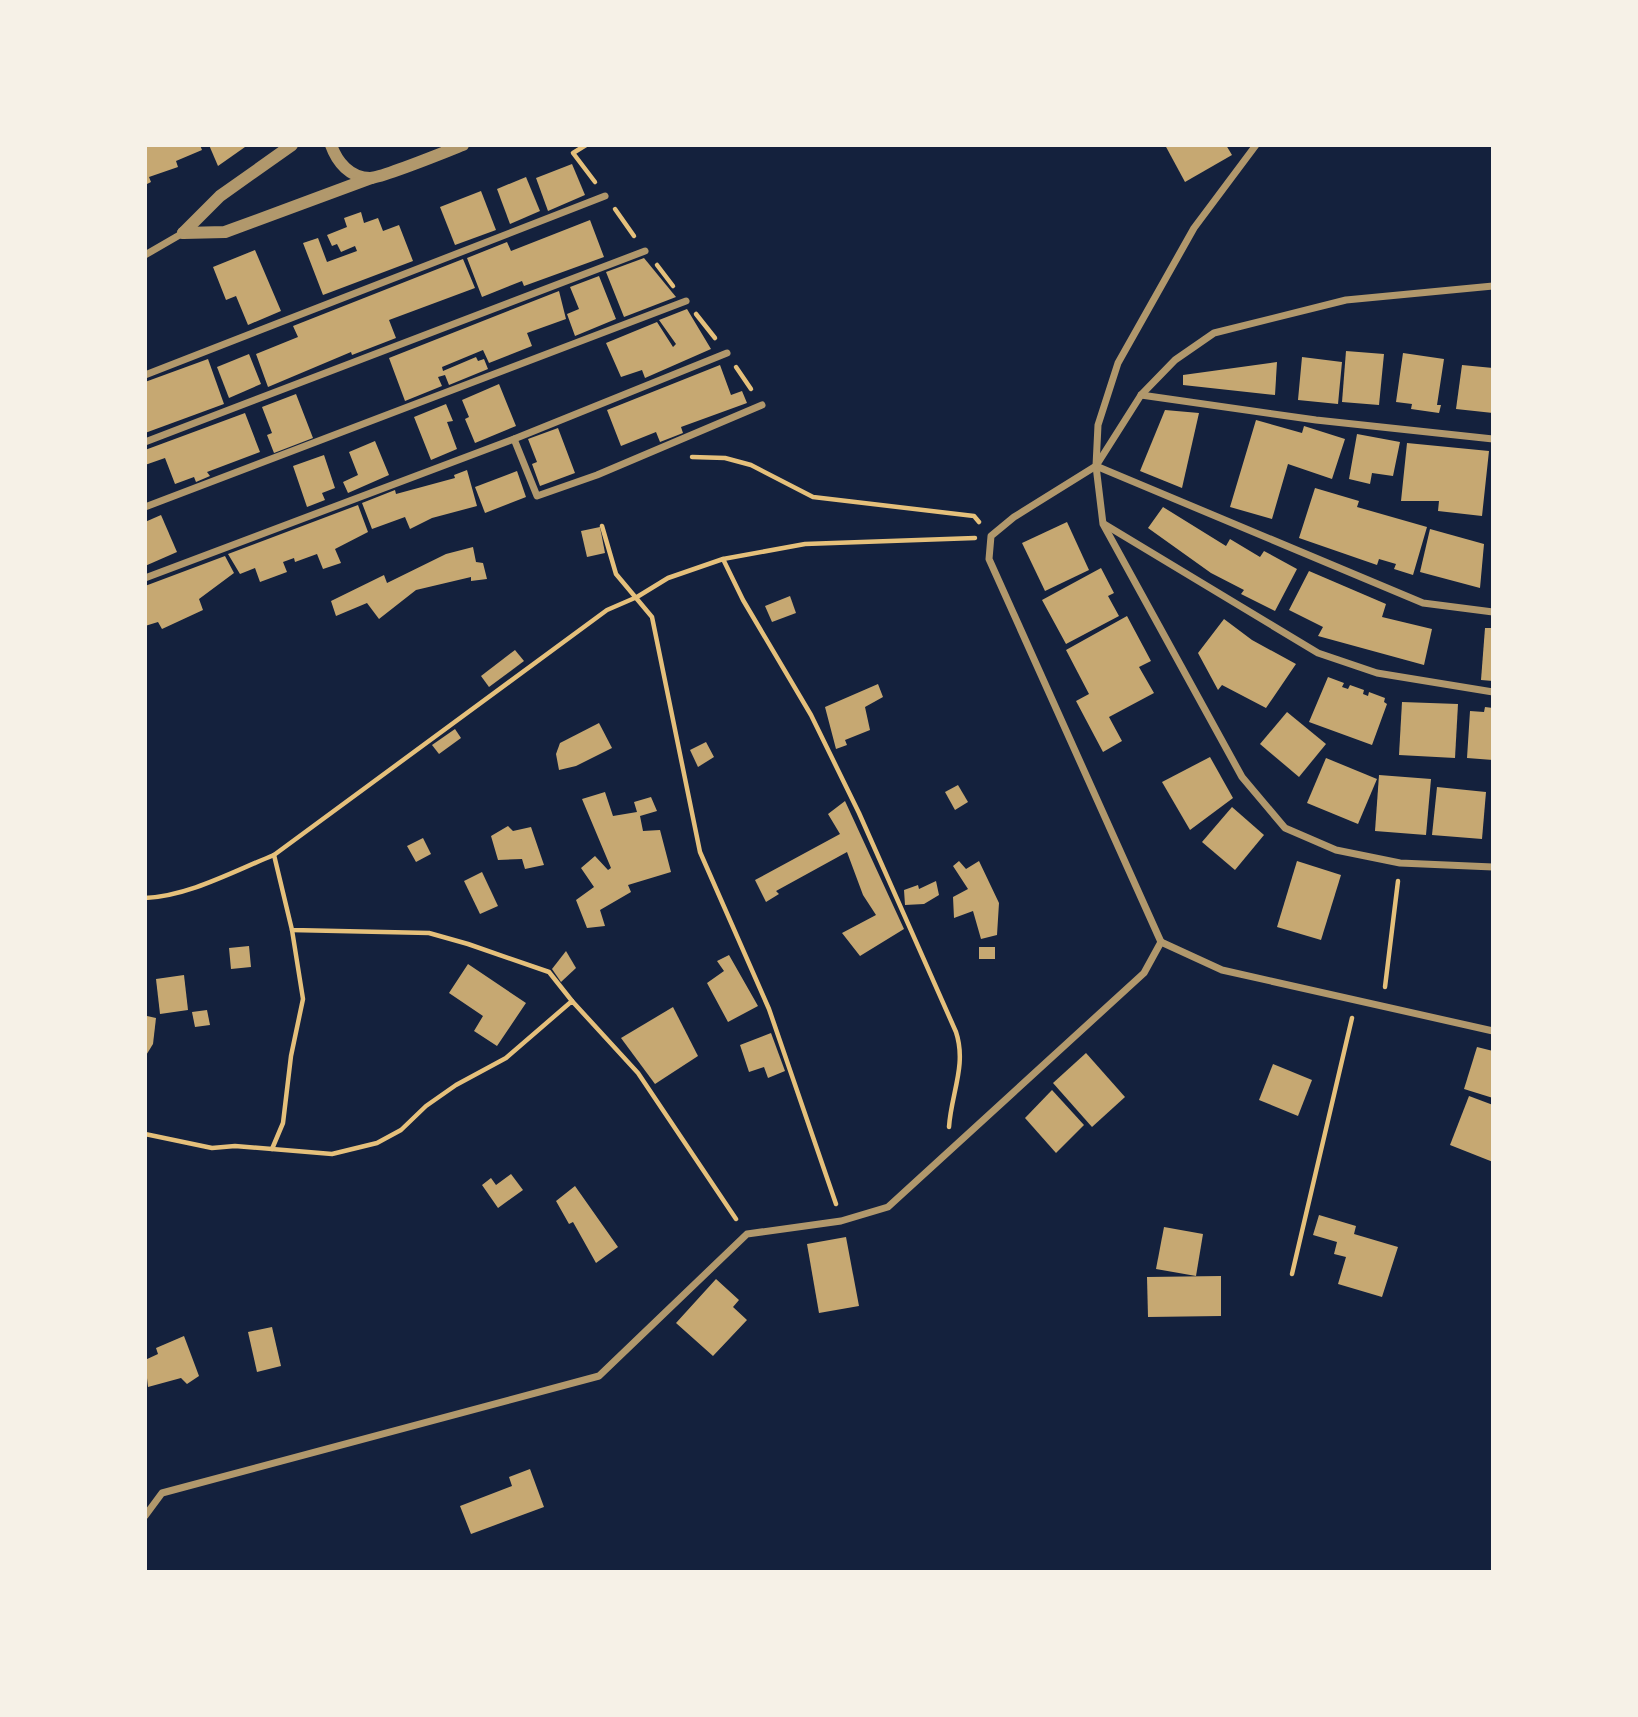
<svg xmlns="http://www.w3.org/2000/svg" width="1638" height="1717" font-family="'Titillium Web',sans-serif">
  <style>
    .building { fill: #c6a872 }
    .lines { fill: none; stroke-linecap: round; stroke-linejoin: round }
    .path { stroke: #e5c07b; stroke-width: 4.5 }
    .minor { stroke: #b1986c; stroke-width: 7 }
    .tertiary { stroke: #b1986c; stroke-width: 12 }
  </style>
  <rect width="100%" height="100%" fill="#14213d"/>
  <g class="building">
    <polygon points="145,145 200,145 202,150 176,161 178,167 149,177 151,182 145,185"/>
    <polygon points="209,145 244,145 245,147 218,166"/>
    <polygon points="1165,145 1226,145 1232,155 1185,182"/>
    <polygon points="572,164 585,195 548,211 536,178"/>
    <polygon points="526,177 540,211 510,224 497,189"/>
    <polygon points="481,191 496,230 455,245 440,207"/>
    <polygon points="361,212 364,223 378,218 383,231 399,225 413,261 323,295 303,243 318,238 327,262 357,251 355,246 341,252 337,244 332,246 327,235 347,227 344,218"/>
    <polygon points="590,220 604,257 524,286 522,281 482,297 467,258 507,242 511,251"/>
    <polygon points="255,250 281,311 248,325 236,296 226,300 213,267"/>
    <polygon points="644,258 676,297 624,317 606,272"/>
    <polygon points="463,259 475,288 389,320 396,338 352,355 351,352 268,387 256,354 298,337 293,326"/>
    <polygon points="599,276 616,319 575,336 567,314 579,309 570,287"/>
    <polygon points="559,291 566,319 527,333 532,346 489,363 483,350 442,367 443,371 476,357 478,361 484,359 488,369 449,385 445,375 438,377 442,386 405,401 389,358"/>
    <polygon points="687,309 711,349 645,378 642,370 621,377 606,343 657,322 673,347 676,344 659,320"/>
    <polygon points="1346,351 1384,354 1379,405 1342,402"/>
    <polygon points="1403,353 1444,359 1437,405 1441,405 1439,413 1411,409 1412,404 1396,402"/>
    <polygon points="249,354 261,384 229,398 217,367"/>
    <polygon points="1302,357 1342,362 1338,404 1298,400"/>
    <polygon points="208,359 224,404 145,433 145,382"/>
    <polygon points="1277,362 1275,395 1183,385 1183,375"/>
    <polygon points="720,365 731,395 742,391 747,403 681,427 683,433 660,442 656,432 621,446 607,410"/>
    <polygon points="1462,365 1493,368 1493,413 1456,409"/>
    <polygon points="499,384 516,426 475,443 465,419 469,417 462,400"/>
    <polygon points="296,394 313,438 274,453 267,435 272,433 262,407"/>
    <polygon points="446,404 453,421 447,422 457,449 431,460 414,417"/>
    <polygon points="1165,410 1199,413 1182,488 1140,471"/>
    <polygon points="245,413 260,452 207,472 210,476 196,482 194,477 175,484 165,458 145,465 145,450"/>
    <polygon points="1256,420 1302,433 1304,426 1345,439 1332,479 1288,464 1272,519 1230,507"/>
    <polygon points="558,428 575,473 540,486 532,464 537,462 528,439"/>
    <polygon points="1357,434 1400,442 1393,476 1372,473 1370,484 1349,479"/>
    <polygon points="375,441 389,475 348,493 343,482 358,475 349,452"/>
    <polygon points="1407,443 1489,451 1482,516 1438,511 1439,501 1401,501"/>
    <polygon points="324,455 335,488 322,493 325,500 307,507 293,466"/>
    <polygon points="467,470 477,506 432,518 410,529 405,517 372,529 362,503 395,490 396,494 455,478 454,475"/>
    <polygon points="517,471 526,497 485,513 475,487"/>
    <polygon points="1315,488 1359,501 1357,507 1427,527 1413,575 1394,569 1396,564 1379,559 1377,565 1299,538"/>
    <polygon points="358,505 368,532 335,549 341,563 323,569 317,554 295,562 294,558 283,562 287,572 260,582 255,568 240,574 228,554"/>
    <polygon points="1163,507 1226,546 1230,539 1260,557 1264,551 1297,569 1275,611 1241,594 1244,590 1211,573 1148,528"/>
    <polygon points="161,515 177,552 145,566 145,522"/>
    <polygon points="1067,522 1089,570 1045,591 1022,543"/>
    <polygon points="600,527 605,553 587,557 581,531"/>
    <polygon points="1430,529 1484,544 1480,588 1420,572"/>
    <polygon points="473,547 476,562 483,563 487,579 471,581 471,577 416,590 379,619 367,603 336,616 331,601 384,575 387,583 446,554"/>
    <polygon points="225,556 234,573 199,599 203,610 162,629 158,622 145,626 145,586"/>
    <polygon points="1101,568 1114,593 1108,596 1119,616 1066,644 1042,600"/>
    <polygon points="1309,571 1386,604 1382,617 1432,629 1424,665 1318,636 1323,627 1289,610"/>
    <polygon points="790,596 796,613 772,622 765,606"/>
    <polygon points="1127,616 1151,661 1139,667 1154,693 1109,717 1122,741 1103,752 1076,701 1089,694 1066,650"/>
    <polygon points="1224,619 1252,640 1296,664 1266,708 1222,685 1218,690 1198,653"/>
    <polygon points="1485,628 1493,628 1493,681 1481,680"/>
    <polygon points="515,650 524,661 489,687 481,676"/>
    <polygon points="1328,677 1344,683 1342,687 1348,689 1350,685 1364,690 1363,694 1368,696 1369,692 1385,698 1384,702 1387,704 1372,745 1309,722"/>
    <polygon points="878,684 883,697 865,707 870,730 845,740 847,745 836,749 825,707"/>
    <polygon points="1402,702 1458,704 1455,758 1399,755"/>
    <polygon points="1485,707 1493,708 1493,760 1467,758 1470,711 1484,712"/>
    <polygon points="1287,712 1326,744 1299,777 1260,744"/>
    <polygon points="599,723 612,748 576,766 559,770 556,754 560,743"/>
    <polygon points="455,729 461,738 439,754 432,745"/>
    <polygon points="706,742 714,757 698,767 690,750"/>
    <polygon points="1210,757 1233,798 1190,830 1162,782"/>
    <polygon points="1326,758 1377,779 1358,824 1307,803"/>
    <polygon points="1379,775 1431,779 1426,835 1375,831"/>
    <polygon points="958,785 968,802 955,810 945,792"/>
    <polygon points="1437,787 1486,792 1482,839 1432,835"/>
    <polygon points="605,792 613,816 637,812 634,802 651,797 657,811 640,816 643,831 660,830 671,872 628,885 631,892 600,910 605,926 587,928 576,900 594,887 581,868 595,856 608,870 611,868 582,799"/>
    <polygon points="845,801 904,929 860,956 842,933 876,915 863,895 847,852 776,891 779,894 766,902 755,880 840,834 828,814"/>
    <polygon points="1232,807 1264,835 1235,870 1202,842"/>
    <polygon points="508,826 513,831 531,827 544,865 525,869 522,859 498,860 491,836"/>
    <polygon points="423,838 431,854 416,862 407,846"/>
    <polygon points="959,861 966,869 979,861 999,903 997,935 981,939 973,911 954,918 953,897 968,889 953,866"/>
    <polygon points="1297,861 1341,875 1321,940 1277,927"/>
    <polygon points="482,872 498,906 480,914 464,881"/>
    <polygon points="936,881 939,895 924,904 905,905 904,890 918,885 919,889"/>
    <polygon points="249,946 251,967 231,969 229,948"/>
    <rect x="979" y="947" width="16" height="12"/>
    <polygon points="566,951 576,968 561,982 552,969"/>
    <polygon points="729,955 758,1006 728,1022 707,983 724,971 717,961"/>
    <polygon points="468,964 526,1003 497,1046 474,1031 483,1016 449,993"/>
    <polygon points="184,975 188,1010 160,1014 156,979"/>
    <polygon points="673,1007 698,1056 655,1084 621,1038"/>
    <polygon points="207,1010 210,1025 195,1027 192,1012"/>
    <polygon points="147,1016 156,1018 153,1044 145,1057"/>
    <polygon points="771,1033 785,1071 768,1078 764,1067 749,1072 740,1045"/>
    <polygon points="1477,1047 1493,1051 1493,1098 1464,1089"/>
    <polygon points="1086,1053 1125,1097 1092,1127 1053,1083"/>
    <polygon points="1273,1064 1312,1080 1298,1116 1259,1100"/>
    <polygon points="1052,1090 1084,1125 1056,1153 1025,1118"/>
    <polygon points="1469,1096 1493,1105 1493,1162 1450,1145"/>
    <polygon points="511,1174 523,1190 498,1208 482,1185 491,1178 496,1185"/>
    <polygon points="575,1186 618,1247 596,1263 573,1222 569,1224 556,1201"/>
    <polygon points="1319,1215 1356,1226 1354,1234 1398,1247 1382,1297 1338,1284 1346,1257 1334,1254 1337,1242 1313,1235"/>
    <polygon points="1164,1227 1203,1234 1196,1276 1156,1269"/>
    <polygon points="846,1237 859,1306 819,1313 807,1244"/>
    <polygon points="1221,1276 1221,1316 1148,1317 1147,1277"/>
    <polygon points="716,1279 739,1300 733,1307 747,1320 713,1356 676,1323"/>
    <polygon points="272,1327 281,1366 257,1372 248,1332"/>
    <polygon points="184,1336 199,1376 187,1384 181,1378 148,1387 145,1360 158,1354 156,1348"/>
    <polygon points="530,1469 544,1507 471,1534 460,1506 512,1486 509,1477"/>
  </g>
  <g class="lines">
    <g class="path">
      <polyline points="586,145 573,153 595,182"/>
      <polyline points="615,209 634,236"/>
      <polyline points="657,265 673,286"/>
      <polyline points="696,314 715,338"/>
      <polyline points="736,367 751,389"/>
      <polyline points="692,457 725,458 751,465 813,497 974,516 979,522"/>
      <polyline points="602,526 616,574 652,617 700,852 769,1009 836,1204"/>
      <path d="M723 559 743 600 811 715 859 813 956 1032C967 1065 951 1094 949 1127"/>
      <polyline points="274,855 292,930 429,933 468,944 549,972 572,1001"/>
      <path d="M145 898C189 896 234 871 274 855L607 610 637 597 668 578 723 559 805 544 975 538"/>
      <polyline points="1385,987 1398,881"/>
      <polyline points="145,1134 212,1148 235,1146 332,1154 377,1143 401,1130 426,1106 456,1085 506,1058 572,1001 638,1073 736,1219"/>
      <polyline points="272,1149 283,1123 291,1056 303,999 292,930"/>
      <polyline points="1292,1274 1352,1018"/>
    </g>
    <g class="minor">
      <polyline points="1256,145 1194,228 1118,363 1098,425 1096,466 1103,524 1242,777 1285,828 1336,850 1400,863 1493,867"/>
      <polyline points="145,255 183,233"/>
      <polyline points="145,375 605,196"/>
      <polyline points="1141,395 1316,420 1493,439"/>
      <polyline points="514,439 537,496 597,475 762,405"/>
      <polyline points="145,442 645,251"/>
      <polyline points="1096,466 1423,603 1493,612"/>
      <polyline points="145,507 686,301"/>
      <polyline points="1104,524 1318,653 1377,673 1493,692"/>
      <polyline points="145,578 514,439 727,353"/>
      <polyline points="1161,942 989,559 991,536 1014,517 1096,466 1141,395 1175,360 1214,333 1346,300 1493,286"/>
      <polyline points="1161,942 1222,970 1493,1031"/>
      <polyline points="145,1516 162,1493 599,1376 747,1234 841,1221 888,1207 1144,973 1161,942"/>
    </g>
    <g class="tertiary">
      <path d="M331 145C337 162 350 178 370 178 382 178 447 151 463 145"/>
      <polyline points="183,233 225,232 371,178"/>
      <polyline points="183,233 220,196 292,145"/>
    </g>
  </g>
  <rect width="1638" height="1717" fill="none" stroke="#f6f1e7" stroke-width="294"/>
</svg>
